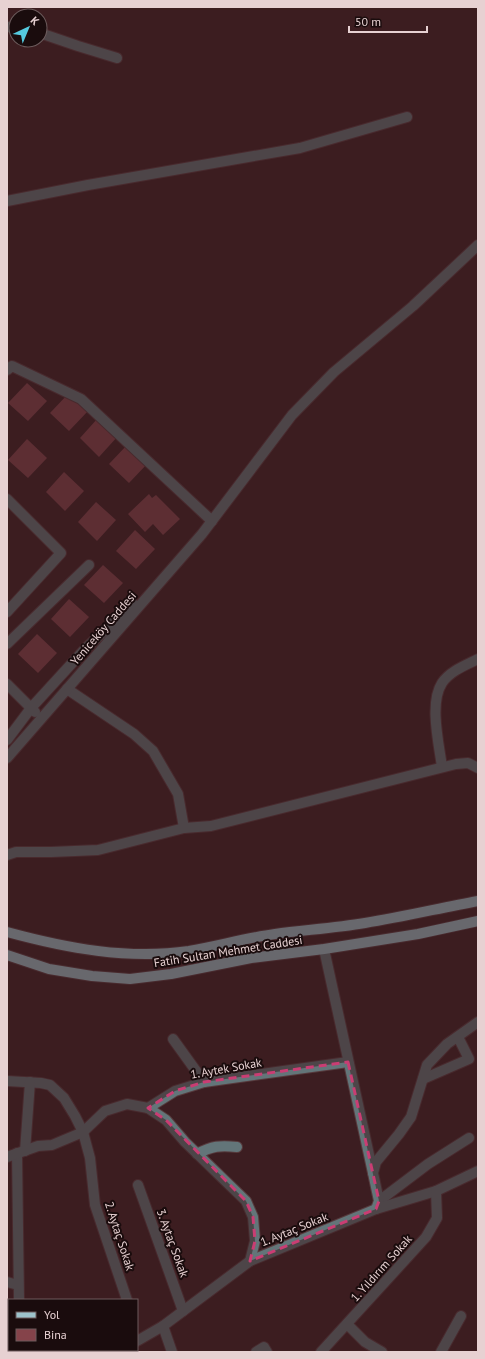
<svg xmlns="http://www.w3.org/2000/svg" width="485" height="1359" font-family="'PT Sans',sans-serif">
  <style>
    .building { fill: #85434a }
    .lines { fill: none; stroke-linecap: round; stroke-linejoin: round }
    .minor-casing { stroke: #573a3d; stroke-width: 12 }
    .major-casing { stroke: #573a3d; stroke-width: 12 }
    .minor { stroke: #637579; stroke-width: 10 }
    .major { stroke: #9dc3cb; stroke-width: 10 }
    .marked { fill: none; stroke: #c93d73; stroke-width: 3; stroke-dasharray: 8 5; stroke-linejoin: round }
    .labels { text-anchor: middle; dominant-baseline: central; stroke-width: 4; stroke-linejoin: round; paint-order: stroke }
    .street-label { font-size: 12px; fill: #e7d1d2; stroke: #1a0c0d }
  </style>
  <rect width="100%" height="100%" fill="#3c1d21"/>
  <g class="building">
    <polygon points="27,383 47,401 28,421 8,403"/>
    <polygon points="69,393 88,411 69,431 50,413"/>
    <polygon points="98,418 118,436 99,457 80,438"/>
    <polygon points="27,439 47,458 28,478 8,460"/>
    <polygon points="128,444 148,463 129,483 109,464"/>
    <polygon points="64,472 84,491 65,511 46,492"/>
    <polygon points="149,494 152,498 156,495 180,519 163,535 153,524 145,532 128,514"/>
    <polygon points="96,502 116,520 97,541 78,522"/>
    <polygon points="135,530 155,549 136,569 116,551"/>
    <polygon points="103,565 123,583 104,603 84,585"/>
    <polygon points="69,599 89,617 70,637 51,619"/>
    <polygon points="37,634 57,653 38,673 18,654"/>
  </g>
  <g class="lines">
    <defs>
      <g id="minor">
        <polyline points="7,27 16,27"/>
        <polyline points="40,33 78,46 117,58"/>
        <polyline points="7,201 88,185 300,148 407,117"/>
        <polyline points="7,370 12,366 81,399 212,521"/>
        <polyline points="7,499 61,553 7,612"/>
        <polyline points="7,644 89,565"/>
        <polyline points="7,684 35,712"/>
        <polyline points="67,689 134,734 153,751 178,794 184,828"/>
        <polyline points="7,740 31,708 85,649 133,604"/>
        <polyline points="7,758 202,534 292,415 334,372 413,306 478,245"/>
        <path d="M442 767C439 744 429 703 442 683 450 671 466 665 478 659"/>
        <polyline points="7,855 16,852 51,852 98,850 184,828 211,826 456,764 468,763 478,768"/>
        <polyline points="324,949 373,1173"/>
        <polyline points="173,1039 204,1082"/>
        <polyline points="423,1079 469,1059 458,1037"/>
        <polyline points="7,1081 41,1083 50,1085 64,1098 75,1116 83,1132 90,1158 95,1205 127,1300"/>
        <polyline points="148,1108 166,1120 185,1142 246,1201 253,1217 255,1241 250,1261"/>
        <polyline points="25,1151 30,1082"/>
        <polyline points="17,1153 19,1300"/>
        <path d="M197 1154C212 1146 220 1145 237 1147"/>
        <polyline points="7,1157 38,1146 52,1145 83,1132 105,1111 127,1104 148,1108 175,1091 204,1082 348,1062"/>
        <polyline points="138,1185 183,1311"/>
        <polyline points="379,1201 428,1164 469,1138"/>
        <polyline points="376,1209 379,1201 373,1173 376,1162 399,1134 411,1117 427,1065 447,1044 478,1022"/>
        <polyline points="7,1282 18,1285"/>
        <polyline points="347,1324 365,1342 382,1352"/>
        <polyline points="163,1326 172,1352"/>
        <polyline points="137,1341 163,1326 250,1261 376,1209 436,1191 478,1171"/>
        <polyline points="23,1350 23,1352"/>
        <polyline points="111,1352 116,1350"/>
        <polyline points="256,1352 264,1347 267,1352"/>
        <polyline points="321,1352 426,1237 437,1218 436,1191"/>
        <polyline points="441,1352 461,1316"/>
      </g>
      <g id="major">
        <path d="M7 932C66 948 128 960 189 951 218 946 246 938 275 934 305 930 335 928 365 923 403 917 440 908 478 901"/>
        <polyline points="7,955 49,969 92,976 130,979 171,974 251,958 324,949 418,934 478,921"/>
      </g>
    </defs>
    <use href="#minor" class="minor-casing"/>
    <use href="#major" class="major-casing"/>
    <use href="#minor" class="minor"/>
    <use href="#major" class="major"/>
  </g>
  <path d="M0 0H485V1359H0ZM348 1062 379 1201 376 1209 250 1261 255 1241 253 1217 246 1201 166 1120 148 1108 175 1091 204 1082Z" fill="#3c1d21" fill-opacity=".55" fill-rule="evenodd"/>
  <path class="marked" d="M348 1062 379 1201 376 1209 250 1261 255 1241 253 1217 246 1201 166 1120 148 1108 175 1091 204 1082Z"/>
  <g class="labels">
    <g class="street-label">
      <text transform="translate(103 628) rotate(-49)">Yeniceköy Caddesi</text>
      <text transform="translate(228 951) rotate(-9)">Fatih Sultan Mehmet Caddesi</text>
      <text transform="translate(226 1068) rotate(-10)">1. Aytek Sokak</text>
      <text transform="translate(294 1229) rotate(-22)">1. Aytaç Sokak</text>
      <text transform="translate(120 1236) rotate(72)">2. Aytaç Sokak</text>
      <text transform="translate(173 1243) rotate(70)">3. Aytaç Sokak</text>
      <text transform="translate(381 1268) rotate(-48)">1. Yıldırım Sokak</text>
    </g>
  </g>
  <rect width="485" height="1359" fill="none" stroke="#e7d1d2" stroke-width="16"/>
  <rect x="8" y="1299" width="130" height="52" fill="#1a0c0d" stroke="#6c5b5c"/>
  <rect x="16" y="1312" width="20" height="6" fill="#9dc3cb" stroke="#6c5b5c"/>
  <text x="44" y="1319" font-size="12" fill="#e7d1d2">Yol</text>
  <rect x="16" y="1329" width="20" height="12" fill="#85434a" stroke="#6c5b5c"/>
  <text x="44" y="1339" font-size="12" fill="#e7d1d2">Bina</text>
  <g transform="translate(28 28) rotate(44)"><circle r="19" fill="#1a0c0d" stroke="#6c5b5c"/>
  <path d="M0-3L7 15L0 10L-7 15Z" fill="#55cadf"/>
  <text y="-6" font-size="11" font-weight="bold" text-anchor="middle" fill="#e7d1d2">K</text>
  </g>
  <path d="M349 26v6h78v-6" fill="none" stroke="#e7d1d2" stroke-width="2"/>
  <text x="355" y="26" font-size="12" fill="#e7d1d2" stroke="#1a0c0d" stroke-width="3" paint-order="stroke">50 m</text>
</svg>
